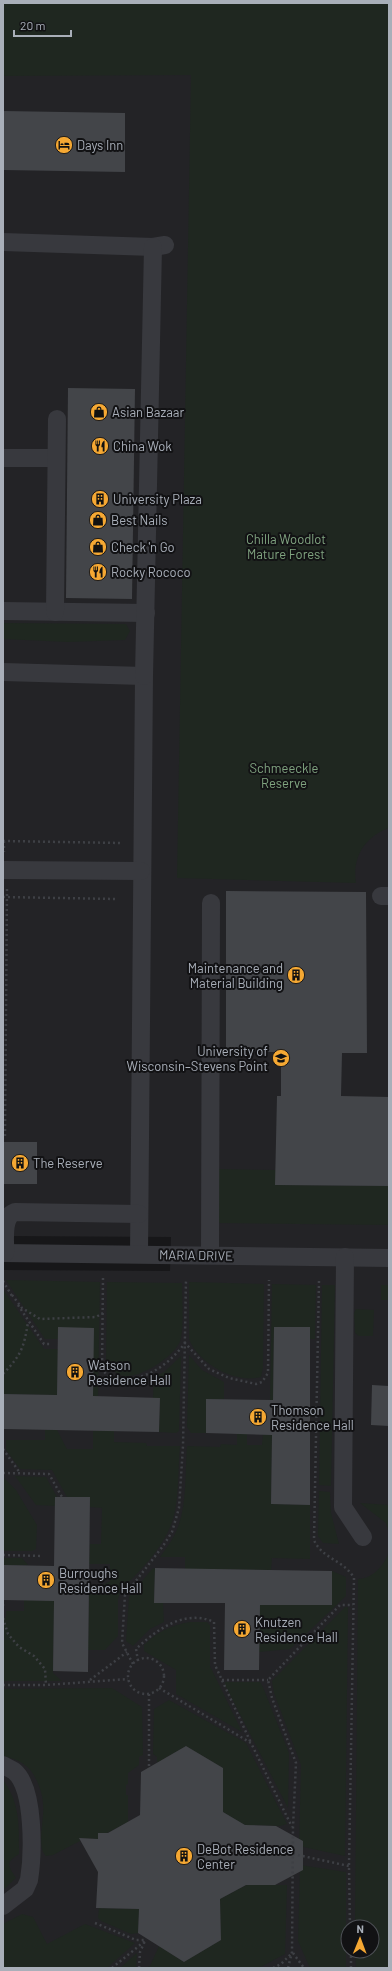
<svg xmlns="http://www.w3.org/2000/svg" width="392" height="1971" font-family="Barlow,sans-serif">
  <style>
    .built { fill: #232326; fill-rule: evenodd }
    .green { fill: #1f2720 }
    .building { fill: #434549 }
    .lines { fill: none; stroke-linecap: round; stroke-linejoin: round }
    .path { stroke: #3e4045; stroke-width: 2.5; stroke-dasharray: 2 3; stroke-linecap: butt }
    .minor { stroke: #38393e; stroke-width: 18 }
    .labels { text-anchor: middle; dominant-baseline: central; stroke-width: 4; stroke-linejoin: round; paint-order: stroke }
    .poi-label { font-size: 13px; fill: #a9afb9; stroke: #121214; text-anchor: start }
    .park-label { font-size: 13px; fill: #80a480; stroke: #121214 }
    .street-label { font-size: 13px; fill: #a9afb9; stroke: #121214 }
  </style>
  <rect width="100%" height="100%" fill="#171719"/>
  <path class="built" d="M3 3H389V1968H3V1270L170 1271 171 1237 3 1236ZM348 1927H372V1951H348Z"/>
  <g class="green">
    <path d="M3 3H389V828C364 837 352 858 356 883L177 878 191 75 3 76Z"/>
    <polygon points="3,623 126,624 130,631 125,640 68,642 3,639"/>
    <polygon points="217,1169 276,1170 276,1185 389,1186 389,1225 216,1223"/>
    <polygon points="6,1280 100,1282 98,1397 93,1396 58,1339 45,1339"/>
    <path d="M107 1282 182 1283C182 1301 184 1321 181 1338 178 1355 137 1382 120 1375 115 1373 110 1366 106 1362Z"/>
    <path d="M189 1282 264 1284 263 1368 261 1377C235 1384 199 1364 189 1339Z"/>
    <polygon points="272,1284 316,1285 315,1339 310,1339 310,1327 274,1328 273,1400 270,1400"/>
    <polygon points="322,1285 335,1285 331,1486 319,1485"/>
    <rect x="381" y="1285" width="8" height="15"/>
    <polygon points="3,1289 44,1349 58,1349 57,1395 3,1394"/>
    <polygon points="356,1309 374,1310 373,1336 359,1336 355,1333 354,1313"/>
    <polygon points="189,1355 202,1370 224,1382 224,1399 206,1400 206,1433 191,1433 187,1427"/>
    <polygon points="181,1356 179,1431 176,1433 159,1432 160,1398 153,1398 154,1377 164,1372"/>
    <path d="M45 1430H57L67 1449H93V1431H114V1442L146 1443 147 1446H180C178 1467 179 1490 175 1511 169 1543 142 1569 120 1591L118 1599V1636L105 1650H88L89 1593 110 1581V1564H89L90 1544H101L102 1508 90 1507V1497H67L52 1470 20 1469 6 1450V1440H45Z"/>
    <path d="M237 1434H247V1445H262L263 1434 272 1435 271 1504 310 1505V1559L272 1558 271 1570 185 1569V1557H160C167 1547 174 1538 178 1527 187 1503 185 1472 187 1446L220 1447 221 1444 237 1445Z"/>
    <polygon points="15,1476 46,1477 57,1497 55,1497 55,1506 36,1505"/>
    <polygon points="3,1477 16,1490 37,1525 36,1549 32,1551 3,1551"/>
    <polygon points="319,1491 330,1492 331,1513 339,1544 323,1543 318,1536"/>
    <polygon points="360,1503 389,1505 389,1533 386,1523"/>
    <path d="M389 1550V1968H356L355 1951H372V1927H355L358 1579C373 1579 386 1564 389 1550Z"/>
    <polygon points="3,1558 22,1558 28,1565 3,1565"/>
    <polygon points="155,1568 154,1602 163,1603 164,1622 150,1629 133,1646 126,1641 129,1597 152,1569"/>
    <polygon points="332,1571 346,1577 346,1596 290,1649 259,1652 260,1605 331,1605"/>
    <polygon points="24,1600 54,1601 53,1673 62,1681 3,1681 3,1619 6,1617 6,1611 24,1611"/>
    <polygon points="345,1607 348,1607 345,1856 299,1846 301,1765 274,1693 272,1681"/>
    <path d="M190 1622H207L210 1625V1666L242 1732 176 1694V1670L144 1651V1645C157 1632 172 1625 190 1622Z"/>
    <polygon points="225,1682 260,1682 263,1687 289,1753 288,1808 225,1685"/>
    <path d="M112 1688 142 1707 143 1755 139 1757V1765L128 1773V1784L126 1785V1795H128V1822L107 1833H98V1839L80 1838V1841L53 1855 46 1856C36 1848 45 1817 43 1804 43 1798 41 1792 39 1786 32 1767 22 1760 3 1756V1689Z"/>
    <polygon points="169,1700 246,1743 287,1824 280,1826 253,1825 250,1828 223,1812 223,1768 186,1746 157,1763 157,1757 153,1754 154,1709"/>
    <path d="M3 1780C19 1801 19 1823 19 1848V1854C5 1863 8 1865 16 1878L3 1890Z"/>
    <polygon points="300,1865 346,1872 346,1968 310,1968 298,1941"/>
    <polygon points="252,1882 254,1885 287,1885 285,1954 259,1968 146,1968 150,1966 159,1946 184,1962 221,1940 220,1899"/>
    <polygon points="99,1908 139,1909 138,1933 131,1934 101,1921 98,1918"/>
    <polygon points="22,1914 33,1917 47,1944 85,1924 135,1943 107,1968 3,1968 3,1924"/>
    <polygon points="137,1953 136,1968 120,1968"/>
  </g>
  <g class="building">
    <polygon points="3,111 125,113 125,172 3,170"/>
    <polygon points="68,388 135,389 132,599 66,598"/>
    <polygon points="226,891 366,892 367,1053 342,1053 341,1096 389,1097 389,1186 275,1185 277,1096 281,1096 281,1052 226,1052"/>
    <rect x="3" y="1142" width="34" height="42"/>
    <polygon points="58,1327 94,1328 93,1396 160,1398 159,1432 3,1429 3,1394 57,1395"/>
    <polygon points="274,1327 310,1327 310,1505 271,1504 272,1435 206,1433 206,1399 273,1400"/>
    <polygon points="372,1385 389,1386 389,1426 371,1425"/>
    <polygon points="55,1497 90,1497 88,1672 53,1671 54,1601 3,1600 3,1565 54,1566"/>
    <polygon points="155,1568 332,1571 332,1605 260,1605 259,1670 224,1670 225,1603 154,1603"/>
    <polygon points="186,1746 223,1768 223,1812 245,1825 276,1826 303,1841 303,1870 275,1885 246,1885 220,1899 221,1940 184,1962 138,1933 139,1909 96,1908 98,1872 79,1838 98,1839 98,1833 108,1833 140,1815 141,1772"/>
  </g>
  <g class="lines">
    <g class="path">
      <polyline points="3,841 121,843"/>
      <polyline points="4,841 4,852"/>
      <polyline points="3,897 115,899"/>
      <polyline points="5,1136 7,887"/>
      <path d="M103 1278 102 1370 112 1379C143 1383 168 1366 185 1343L209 1369 229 1378 256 1384 262 1382 268 1373 269 1280"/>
      <polyline points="3,1281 12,1296"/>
      <path d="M319 1281 314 1540C322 1559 344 1560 354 1578L349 1866 350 1927"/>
      <polyline points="12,1295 22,1308 40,1319 96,1317 103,1313"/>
      <polyline points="18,1305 44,1344 52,1344"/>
      <path d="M3 1374C21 1355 24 1348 28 1322"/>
      <polyline points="3,1449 20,1473"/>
      <polyline points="3,1473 49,1474 62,1497"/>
      <polyline points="3,1555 43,1556"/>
      <polyline points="3,1606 3,1604"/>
      <polyline points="3,1618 8,1634 19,1647 34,1656 45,1669 46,1685"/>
      <circle cx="146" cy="1676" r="18"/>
      <path d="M138 1661 136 1649C157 1629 185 1609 214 1622L215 1665 251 1743"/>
      <polyline points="133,1664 122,1643 125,1595 163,1546 172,1532 179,1508 183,1446 186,1279"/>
      <polyline points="90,1680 127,1652"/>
      <polyline points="222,1680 268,1680"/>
      <polyline points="3,1685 46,1685 128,1679"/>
      <polyline points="159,1688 251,1743 292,1827"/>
      <polyline points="149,1694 149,1766"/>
      <polyline points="293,1854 349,1866"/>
      <polyline points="95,1923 136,1940 145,1940"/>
      <polyline points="351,1951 351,1968"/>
      <polyline points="293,1953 304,1968"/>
      <polyline points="112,1968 145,1941"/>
      <polyline points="139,1968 140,1952 145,1941"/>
      <polyline points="273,1968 281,1964 292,1953"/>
      <polyline points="288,1968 292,1952 293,1827 296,1763 272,1698 268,1680 340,1605 353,1605"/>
    </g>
    <g class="minor">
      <polyline points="3,242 153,247 165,245"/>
      <polyline points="3,458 56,458"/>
      <polyline points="3,611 146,613"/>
      <polyline points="55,612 57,419"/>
      <polyline points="3,672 144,676 139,1254"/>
      <polyline points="144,676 153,247"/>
      <polyline points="3,870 141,871"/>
      <polyline points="381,896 389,896"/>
      <polyline points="3,1253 389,1258"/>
      <path d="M5 1253C6 1240 1 1217 15 1212L139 1214"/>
      <polyline points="210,1255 211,903"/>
      <polyline points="345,1257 343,1507 363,1537"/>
      <path d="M3 1765C6 1767 11 1769 14 1771 35 1788 33 1855 29 1880L25 1889 3 1906"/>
    </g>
  </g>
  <defs>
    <symbol id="hotel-disc" viewBox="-11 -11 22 22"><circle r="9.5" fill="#f5a833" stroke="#121214"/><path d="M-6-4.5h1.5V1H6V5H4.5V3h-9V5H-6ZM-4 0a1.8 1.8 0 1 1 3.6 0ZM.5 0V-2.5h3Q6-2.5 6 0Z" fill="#111"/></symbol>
    <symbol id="shop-disc" viewBox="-11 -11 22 22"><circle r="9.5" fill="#f5a833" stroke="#121214"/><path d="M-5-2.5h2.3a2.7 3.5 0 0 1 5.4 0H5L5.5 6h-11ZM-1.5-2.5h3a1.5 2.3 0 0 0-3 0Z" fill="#111"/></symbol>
    <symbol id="restaurant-disc" viewBox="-11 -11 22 22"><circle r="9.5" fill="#f5a833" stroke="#121214"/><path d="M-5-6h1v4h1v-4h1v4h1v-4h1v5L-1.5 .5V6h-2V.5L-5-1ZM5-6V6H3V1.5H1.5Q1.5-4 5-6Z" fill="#111"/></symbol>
    <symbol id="building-disc" viewBox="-11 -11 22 22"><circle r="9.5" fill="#f5a833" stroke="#121214"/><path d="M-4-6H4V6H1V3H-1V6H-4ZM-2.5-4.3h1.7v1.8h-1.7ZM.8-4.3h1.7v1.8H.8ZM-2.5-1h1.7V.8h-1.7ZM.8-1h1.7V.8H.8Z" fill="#111"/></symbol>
    <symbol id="university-disc" viewBox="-11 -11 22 22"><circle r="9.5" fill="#f5a833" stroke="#121214"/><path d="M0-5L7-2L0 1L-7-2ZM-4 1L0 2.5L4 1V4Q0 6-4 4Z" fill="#111"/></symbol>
  </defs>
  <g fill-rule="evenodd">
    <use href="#hotel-disc" x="54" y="135" width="20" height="20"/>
    <use href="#shop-disc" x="89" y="402" width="20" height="20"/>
    <use href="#restaurant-disc" x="90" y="436" width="20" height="20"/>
    <use href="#building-disc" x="90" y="489" width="20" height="20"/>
    <use href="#shop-disc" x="88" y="510" width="20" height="20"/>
    <use href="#shop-disc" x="88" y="537" width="20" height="20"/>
    <use href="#restaurant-disc" x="88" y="562" width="20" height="20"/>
    <use href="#building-disc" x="286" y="965" width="20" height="20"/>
    <use href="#university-disc" x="271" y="1048" width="20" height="20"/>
    <use href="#building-disc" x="10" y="1153" width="20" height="20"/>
    <use href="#building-disc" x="65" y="1362" width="20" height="20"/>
    <use href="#building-disc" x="248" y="1407" width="20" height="20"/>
    <use href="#building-disc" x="36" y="1570" width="20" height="20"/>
    <use href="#building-disc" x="232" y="1619" width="20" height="20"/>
    <use href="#building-disc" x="174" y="1846" width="20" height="20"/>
  </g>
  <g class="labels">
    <g class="poi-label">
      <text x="77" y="145">Days Inn</text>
      <text x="112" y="412">Asian Bazaar</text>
      <text x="113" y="446">China Wok</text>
      <text x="113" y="499">University Plaza</text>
      <text x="111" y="520">Best Nails</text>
      <text x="111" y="547">Check 'n Go</text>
      <text x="111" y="572">Rocky Rococo</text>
      <text x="283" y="968" text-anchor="end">Maintenance and<tspan x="283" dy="15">Material Building</tspan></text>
      <text x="268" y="1051" text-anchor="end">University of<tspan x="268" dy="15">Wisconsin–Stevens Point</tspan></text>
      <text x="33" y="1163">The Reserve</text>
      <text x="88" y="1365">Watson<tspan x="88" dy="15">Residence Hall</tspan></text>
      <text x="271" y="1410">Thomson<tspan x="271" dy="15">Residence Hall</tspan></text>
      <text x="59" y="1573">Burroughs<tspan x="59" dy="15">Residence Hall</tspan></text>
      <text x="255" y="1622">Knutzen<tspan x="255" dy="15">Residence Hall</tspan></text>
      <text x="197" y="1849">DeBot Residence<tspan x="197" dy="15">Center</tspan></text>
    </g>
    <g class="park-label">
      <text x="286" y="539">Chilla Woodlot<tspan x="286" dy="15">Mature Forest</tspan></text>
      <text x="284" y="768">Schmeeckle<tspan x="284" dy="15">Reserve</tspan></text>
    </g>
    <g class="street-label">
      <text transform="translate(196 1255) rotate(1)">MARIA DRIVE</text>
    </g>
  </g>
  <rect width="392" height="1971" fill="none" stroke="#a9afb9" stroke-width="8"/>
  <g transform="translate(360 1939) rotate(1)"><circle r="19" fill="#121214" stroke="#4e5156"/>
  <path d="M0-3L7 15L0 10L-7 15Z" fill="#f5a833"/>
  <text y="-6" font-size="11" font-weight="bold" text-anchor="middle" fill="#a9afb9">N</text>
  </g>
  <path d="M14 30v6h57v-6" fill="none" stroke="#a9afb9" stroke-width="2"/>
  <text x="20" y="30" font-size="12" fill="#a9afb9" stroke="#121214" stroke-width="3" paint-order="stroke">20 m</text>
</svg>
